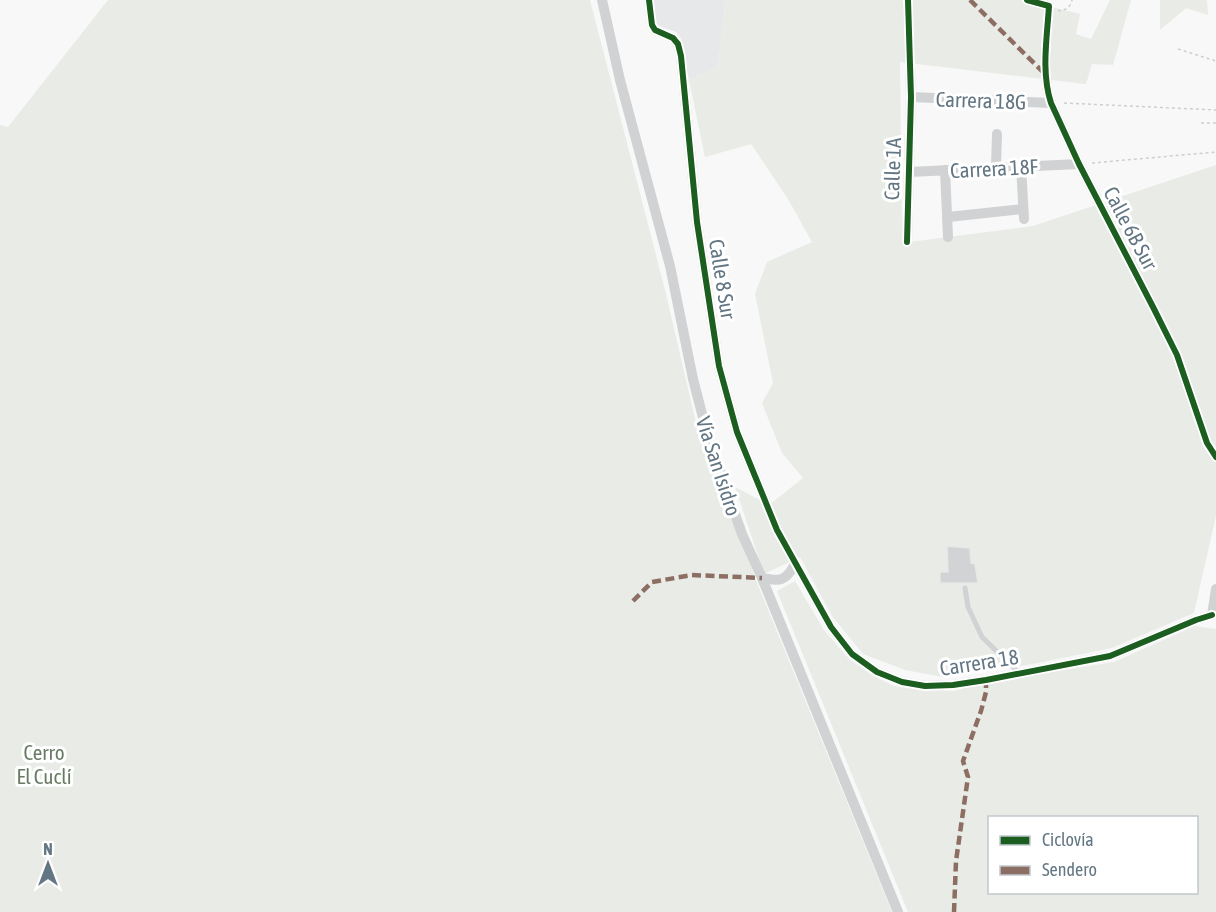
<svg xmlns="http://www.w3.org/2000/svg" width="1216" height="912" font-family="'Asap Condensed',sans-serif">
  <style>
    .built { fill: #e7e8e9 }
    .green { fill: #e8ebe6; fill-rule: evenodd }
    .building { fill: #d2d3d4; stroke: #e8e8e8; stroke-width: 1.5 }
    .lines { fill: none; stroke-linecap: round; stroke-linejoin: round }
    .path { stroke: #cececf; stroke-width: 1.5; stroke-dasharray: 3 3; stroke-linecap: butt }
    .service { stroke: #d0d2d3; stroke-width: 5 }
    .minor { stroke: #d0d2d3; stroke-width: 10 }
    .quiet { stroke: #8d6e63; stroke-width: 4.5; stroke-dasharray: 9 4.5; stroke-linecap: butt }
    .cycleway-casing { stroke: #fff; stroke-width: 10 }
    .cycleway { stroke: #1b5e20; stroke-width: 6 }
    .labels { text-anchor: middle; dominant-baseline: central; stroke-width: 6; stroke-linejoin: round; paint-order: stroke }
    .street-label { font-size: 21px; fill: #637683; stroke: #fff }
    .park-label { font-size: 21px; fill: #677a62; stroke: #fff }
  </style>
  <rect width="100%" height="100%" fill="#f8f8f8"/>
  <polygon class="built" points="653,0 726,0 718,67 689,80 681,38 676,32 657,25"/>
  <g class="green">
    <polygon points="108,0 590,0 666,294 696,423 722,480 755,578 892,912 0,912 0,125 8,127"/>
    <polygon points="726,0 1023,0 1080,14 1076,34 1091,39 1110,0 1131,0 1113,65 1092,64 1086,84 900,62 902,243 1033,226 1216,165 1216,516 1194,613 1112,648 1033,664 943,677 905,670 863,654 832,616 800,557 764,574 735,487 769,505 803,478 782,453 762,403 773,383 755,294 767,262 812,242 788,199 751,144 705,157 689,80 718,67"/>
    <polygon points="1160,0 1207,0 1208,15 1186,8 1160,30"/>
    <path d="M795 581 824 630 849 659 873 676 894 686 923 691H953L1021 677 1114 662 1195 626 1216 629V912H908L777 591ZM990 818H1196V892H990Z"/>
  </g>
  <polygon class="building" points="947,546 970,548 971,563 975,564 978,583 940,583 940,572 948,572"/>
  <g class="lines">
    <g class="path">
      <path d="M1058 10 1061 11C1067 9 1071 6 1072 0"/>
      <polyline points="1178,49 1216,61"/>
      <polyline points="1064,103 1216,110"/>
      <polyline points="1201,123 1216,123"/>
      <polyline points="1092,163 1216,152"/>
    </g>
    <polyline class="service" points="965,588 968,607 982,637 1019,673"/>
    <g class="minor">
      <polyline points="602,0 620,80 670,266 693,379 708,437 742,534 762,578 898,912"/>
      <polyline points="649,0 652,25 655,30 673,38 678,44 681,56 697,222 719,366 737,432 777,530 831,627 852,654 877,672 902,682 925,686 953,685 986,680 1110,656 1196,620 1212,615"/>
      <path d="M1027 0 1049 6C1047 38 1041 72 1051 103L1079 164 1153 307 1177 355 1207 443 1216 457"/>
      <polyline points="911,97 1051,103"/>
      <polyline points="1021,166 1024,219"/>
      <polyline points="996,167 997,134"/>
      <polyline points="945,170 948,237"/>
      <polyline points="909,172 1079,164"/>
      <polyline points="948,217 1023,209"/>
      <polyline points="907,242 911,97 908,0"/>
      <path d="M762 578C780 582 786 581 795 564"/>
      <polyline points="1212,615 1216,589"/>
    </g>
    <g class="quiet">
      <polyline points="970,0 1045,74"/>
      <polyline points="633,601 652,582 692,575 762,578"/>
      <polyline points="954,912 956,861 968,777 963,761 981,711 986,692 986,680"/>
    </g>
    <defs>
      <g id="cycleway">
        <polyline points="649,0 652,25 655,30 673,38 678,44 681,56 697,222 719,366 737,432 777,530 831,627 852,654 877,672 902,682 925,686 953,685 986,680 1110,656 1196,620 1212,615"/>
        <path d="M1027 0 1049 6C1047 38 1041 72 1051 103L1079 164 1153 307 1177 355 1207 443 1216 457"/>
        <polyline points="907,242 911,97 908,0"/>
      </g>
    </defs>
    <use href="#cycleway" class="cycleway-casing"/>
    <use href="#cycleway" class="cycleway"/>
  </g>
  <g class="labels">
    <g class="street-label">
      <text transform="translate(981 100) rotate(2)">Carrera 18G</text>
      <text transform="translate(994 168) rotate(-3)">Carrera 18F</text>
      <text transform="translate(892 169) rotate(-88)">Calle 1A</text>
      <text transform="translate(1131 228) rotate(62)">Calle 6B Sur</text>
      <text transform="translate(723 279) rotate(81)">Calle 8 Sur</text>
      <text transform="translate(719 466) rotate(72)">Vía San Isidro</text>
      <text transform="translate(979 662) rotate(-9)">Carrera 18</text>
    </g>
    <g class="park-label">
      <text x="44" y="752">Cerro<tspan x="44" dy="24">El Cuclí</tspan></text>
    </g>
  </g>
  <rect x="988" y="816" width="210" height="78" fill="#ffffff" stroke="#c1c8cd" stroke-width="1.5"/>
  <rect x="1000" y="836" width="30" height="9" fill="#1b5e20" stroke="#c1c8cd" stroke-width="1.5"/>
  <text x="1042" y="846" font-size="18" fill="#637683">Ciclovía</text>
  <rect x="1000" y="866" width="30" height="9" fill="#8d6e63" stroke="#c1c8cd" stroke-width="1.5"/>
  <text x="1042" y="876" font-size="18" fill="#637683">Sendero</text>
  <g transform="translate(48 864)" stroke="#ffffff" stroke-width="4.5" paint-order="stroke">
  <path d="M0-4.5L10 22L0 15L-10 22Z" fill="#637683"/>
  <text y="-9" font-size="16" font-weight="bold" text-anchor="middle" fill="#637683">N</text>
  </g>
</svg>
